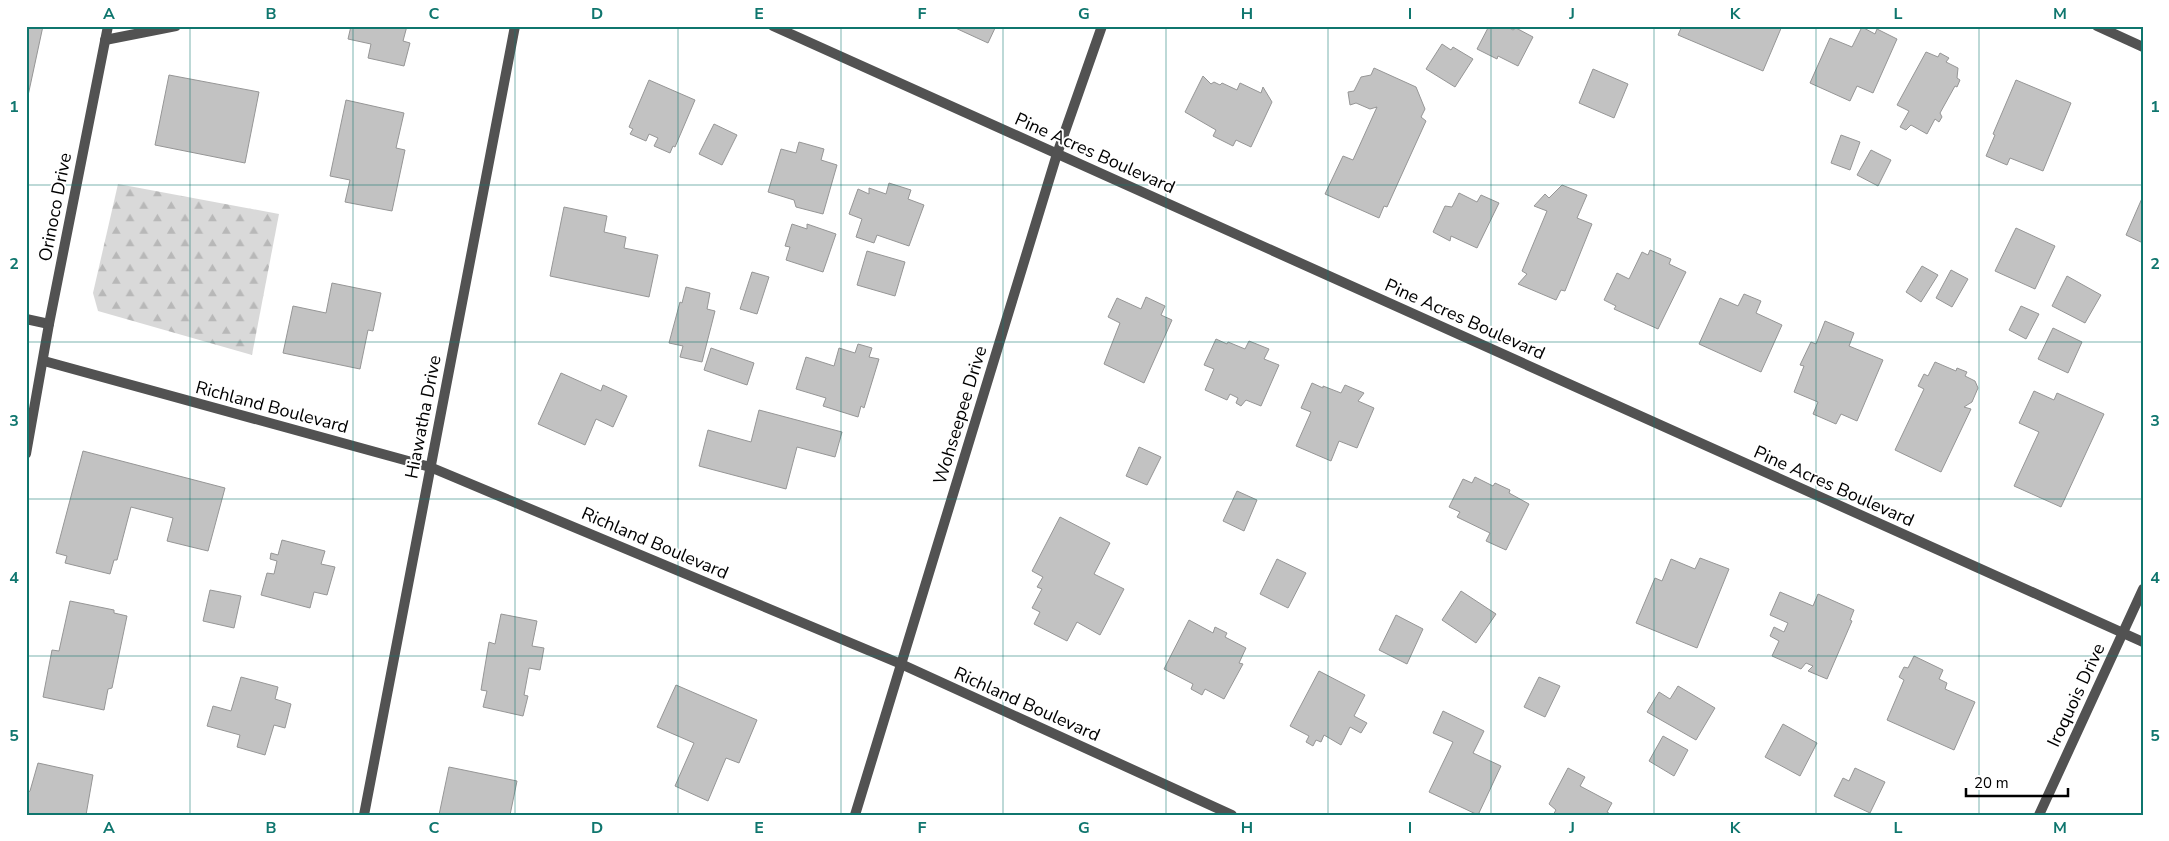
<svg xmlns="http://www.w3.org/2000/svg" width="2169" height="841" font-family="'Nunito Sans',sans-serif">
  <style>
    .forest { fill: url(#forest-firs) }
    .building { fill: #c2c2c2; stroke: #969696 }
    .lines { fill: none; stroke-linecap: round; stroke-linejoin: round }
    .service { stroke: #525252; stroke-width: 10 }
    .minor { stroke: #525252; stroke-width: 10 }
    .tertiary { stroke: #525252; stroke-width: 10 }
    .grid { fill: none; stroke: #0f766e; stroke-width: 1; stroke-opacity: 0.55 }
    .labels { text-anchor: middle; dominant-baseline: central; stroke-width: 4; stroke-linejoin: round; paint-order: stroke }
    .street-label { font-size: 18px; fill: #000; stroke: #fff }
    .neatline { fill: none; stroke: #0f766e; stroke-width: 2 }
    .grid-label { font-size: 16px; text-anchor: middle; font-weight: bold; fill: #0f766e }
  </style>
  <defs>
    <pattern id="forest-firs" width="22" height="20" patternUnits="userSpaceOnUse" patternTransform="scale(1.25)"><rect width="22" height="20" fill="#d9d9d9"/><path d="M5 1l3.5 6h-7zM16 11l3.5 6h-7z" fill="#b8b8b8"/></pattern>
  </defs>
  <rect width="100%" height="100%" fill="#fff"/>
  <polygon class="forest" points="118,184 279,214 252,355 98,311 93,293"/>
  <g class="building">
    <polygon points="26,26 43,26 26,105"/>
    <polygon points="351,26 407,26 403,41 410,43 404,66 368,58 371,44 348,39"/>
    <polygon points="951,26 996,26 988,43"/>
    <polygon points="1489,26 1506,26 1513,30 1516,28 1533,37 1518,66 1498,56 1497,59 1477,49"/>
    <polygon points="1682,26 1782,26 1763,71 1678,35"/>
    <polygon points="1862,27 1875,34 1877,29 1897,39 1873,93 1857,86 1850,101 1810,83 1830,38 1852,47"/>
    <polygon points="1442,44 1451,50 1453,47 1473,59 1455,87 1426,69"/>
    <polygon points="1926,52 1938,57 1940,53 1949,58 1946,62 1958,68 1957,78 1960,80 1957,87 1955,86 1940,113 1942,117 1939,122 1935,119 1927,134 1911,125 1906,130 1900,127 1909,111 1897,105"/>
    <polygon points="1374,68 1416,87 1425,109 1421,117 1426,121 1387,207 1384,206 1379,218 1325,194 1343,156 1353,160 1377,107 1370,109 1356,103 1350,105 1348,92 1354,91 1361,77 1371,75"/>
    <polygon points="1593,69 1628,84 1614,118 1579,103"/>
    <polygon points="169,75 259,92 245,163 155,145"/>
    <polygon points="1203,76 1211,84 1214,82 1220,85 1222,83 1237,90 1240,83 1261,93 1263,87 1272,102 1251,147 1236,140 1233,146 1213,136 1216,130 1185,112"/>
    <polygon points="649,80 695,100 675,147 673,146 670,153 654,146 658,138 649,134 646,141 630,134 633,129 629,127"/>
    <polygon points="2016,80 2071,103 2043,171 2010,158 2007,165 1986,156 1995,135 1993,134"/>
    <polygon points="346,100 404,113 396,148 405,150 392,211 345,202 350,180 330,176"/>
    <polygon points="714,124 737,135 722,165 699,154"/>
    <polygon points="1841,135 1860,142 1850,170 1831,163"/>
    <polygon points="799,142 824,149 821,160 837,165 823,214 796,207 794,200 768,192 781,149 796,153"/>
    <polygon points="1871,150 1891,160 1878,186 1857,175"/>
    <polygon points="889,183 911,190 908,199 924,205 909,246 877,235 874,243 856,237 862,219 849,214 858,189 869,194 869,188 886,194"/>
    <polygon points="1562,185 1587,195 1577,218 1592,224 1565,291 1561,290 1556,300 1518,284 1527,274 1522,271 1547,211 1534,206 1545,194 1549,198"/>
    <polygon points="1459,193 1477,202 1481,195 1499,203 1477,248 1451,236 1450,241 1433,232 1445,206 1452,207"/>
    <polygon points="2143,196 2143,243 2126,235"/>
    <polygon points="564,207 607,216 604,232 626,237 624,248 658,255 649,297 550,276"/>
    <polygon points="792,224 807,229 807,224 836,234 823,272 786,260 790,247 785,246"/>
    <polygon points="2016,228 2055,246 2035,289 1995,271"/>
    <polygon points="1650,250 1671,259 1669,264 1686,272 1658,329 1614,309 1616,306 1604,300 1617,273 1629,279 1642,252 1648,255"/>
    <polygon points="867,251 905,262 895,296 857,285"/>
    <polygon points="1922,266 1938,275 1921,302 1906,292"/>
    <polygon points="1951,270 1968,279 1952,307 1936,298"/>
    <polygon points="752,272 769,277 757,314 740,309"/>
    <polygon points="2067,276 2101,295 2085,323 2052,306"/>
    <polygon points="332,283 381,293 373,331 368,330 360,369 283,353 293,306 326,313"/>
    <polygon points="686,287 710,293 707,309 715,311 702,362 680,357 683,346 669,343 680,302 682,303"/>
    <polygon points="1744,294 1761,301 1756,313 1782,325 1761,372 1699,344 1720,298 1738,306"/>
    <polygon points="1146,297 1165,306 1161,315 1172,320 1144,383 1104,364 1120,323 1108,317 1117,298 1141,309"/>
    <polygon points="2021,306 2039,314 2026,339 2009,330"/>
    <polygon points="1825,321 1854,333 1849,346 1883,360 1857,421 1841,414 1836,424 1813,414 1818,402 1794,392 1804,366 1800,365 1811,342 1816,344"/>
    <polygon points="2053,328 2082,342 2068,373 2038,359"/>
    <polygon points="1216,339 1227,344 1228,342 1245,349 1249,341 1269,349 1264,359 1279,365 1261,406 1246,400 1241,406 1236,403 1238,398 1230,394 1227,400 1205,390 1214,369 1204,365"/>
    <polygon points="858,344 872,348 869,357 879,359 864,408 861,406 858,417 823,406 826,398 796,389 806,357 834,366 839,348 855,353"/>
    <polygon points="711,348 754,363 747,385 704,370"/>
    <polygon points="1935,362 1956,371 1957,368 1967,372 1965,376 1975,381 1978,388 1972,402 1964,407 1971,409 1941,472 1895,450 1924,389 1918,386 1924,374 1928,376"/>
    <polygon points="561,373 601,391 603,385 627,396 613,427 596,419 585,445 538,424"/>
    <polygon points="1312,383 1323,388 1323,386 1341,393 1345,385 1364,393 1358,401 1374,408 1357,448 1339,441 1331,461 1296,446 1311,412 1301,408"/>
    <polygon points="2034,391 2054,400 2057,393 2104,414 2061,507 2014,486 2039,432 2019,423"/>
    <polygon points="759,410 842,432 835,457 797,447 786,489 699,466 708,430 751,442"/>
    <polygon points="1139,447 1161,457 1147,485 1126,476"/>
    <polygon points="83,451 225,488 208,551 167,541 173,518 131,507 117,560 114,560 110,574 65,563 67,556 56,553"/>
    <polygon points="1475,477 1493,486 1495,483 1510,490 1509,493 1529,504 1506,550 1486,541 1490,533 1457,517 1460,512 1449,507 1463,479 1472,483"/>
    <polygon points="1237,491 1257,500 1244,531 1223,521"/>
    <polygon points="1060,517 1110,543 1094,574 1124,589 1100,635 1077,622 1067,641 1034,624 1040,612 1032,608 1042,589 1037,587 1043,577 1032,571"/>
    <polygon points="282,540 325,551 321,564 335,567 327,595 314,592 310,608 261,595 267,573 274,574 277,561 270,559 271,553 278,555"/>
    <polygon points="1700,558 1729,569 1697,648 1636,623 1655,578 1662,581 1671,559 1695,569"/>
    <polygon points="1277,559 1306,573 1288,608 1260,594"/>
    <polygon points="210,590 241,596 234,628 203,621"/>
    <polygon points="1461,591 1496,614 1476,643 1442,620"/>
    <polygon points="1780,592 1813,606 1818,594 1854,610 1850,620 1852,621 1827,679 1808,671 1813,666 1806,663 1801,669 1772,656 1779,641 1770,636 1774,627 1784,632 1788,623 1770,615"/>
    <polygon points="70,601 114,610 114,613 127,616 112,688 108,689 104,710 43,697 52,650 59,651"/>
    <polygon points="501,614 537,621 532,646 544,648 540,670 529,668 524,695 528,696 523,716 483,707 487,691 481,690 489,642 495,644"/>
    <polygon points="1396,615 1423,629 1407,664 1379,650"/>
    <polygon points="1189,620 1213,633 1215,627 1227,633 1225,637 1246,648 1239,663 1243,664 1224,699 1205,689 1202,695 1191,689 1193,684 1164,669"/>
    <polygon points="1914,656 1943,670 1939,679 1947,683 1945,689 1975,702 1954,750 1887,720 1904,680 1899,677 1904,667 1908,668"/>
    <polygon points="1319,671 1365,695 1354,716 1367,723 1361,733 1350,727 1341,745 1324,735 1321,742 1316,740 1313,746 1306,742 1309,736 1290,726"/>
    <polygon points="241,677 278,687 275,699 291,704 285,728 274,725 265,755 237,747 240,735 207,726 213,706 231,711"/>
    <polygon points="1539,677 1560,686 1545,717 1524,707"/>
    <polygon points="676,685 757,720 739,763 726,758 708,801 675,786 694,743 657,727"/>
    <polygon points="1678,686 1715,708 1696,740 1647,712 1659,692 1670,699"/>
    <polygon points="1443,711 1484,731 1473,753 1501,766 1478,815 1429,792 1453,742 1433,733"/>
    <polygon points="1783,724 1817,743 1800,776 1765,757"/>
    <polygon points="1663,736 1688,750 1674,776 1649,761"/>
    <polygon points="38,763 93,775 86,815 26,815 26,794 30,791"/>
    <polygon points="449,767 517,781 510,815 439,815"/>
    <polygon points="1568,768 1585,777 1580,786 1612,803 1607,812 1612,815 1553,815 1556,810 1549,804"/>
    <polygon points="1855,768 1885,782 1870,813 1834,796 1843,778 1849,781"/>
  </g>
  <g class="lines">
    <polyline class="service" points="105,40 176,26"/>
    <g class="minor">
      <polyline points="773,26 2143,642"/>
      <polyline points="26,319 49,324"/>
      <polyline points="44,361 430,467 901,664 1232,815"/>
      <polyline points="364,815 515,26"/>
      <polyline points="855,815 1057,154 1102,26"/>
      <polyline points="2039,815 2143,589"/>
    </g>
    <g class="tertiary">
      <polyline points="2097,26 2143,47"/>
      <polyline points="26,454 49,324 108,26"/>
    </g>
  </g>
  <path class="grid" d="M190 26V815M353 26V815M515 26V815M678 26V815M841 26V815M1003 26V815M1166 26V815M1328 26V815M1491 26V815M1654 26V815M1816 26V815M1979 26V815M26 185H2143M26 342H2143M26 499H2143M26 656H2143"/>
  <g class="labels">
    <g class="street-label">
      <text transform="translate(1095 153) rotate(24)">Pine Acres Boulevard</text>
      <text transform="translate(55 207) rotate(-79)">Orinoco Drive</text>
      <text transform="translate(1465 319) rotate(24)">Pine Acres Boulevard</text>
      <text transform="translate(272 407) rotate(15)">Richland Boulevard</text>
      <text transform="translate(960 415) rotate(-73)">Wohseepee Drive</text>
      <text transform="translate(423 417) rotate(-79)">Hiawatha Drive</text>
      <text transform="translate(1834 486) rotate(24)">Pine Acres Boulevard</text>
      <text transform="translate(655 543) rotate(23)">Richland Boulevard</text>
      <text transform="translate(2076 695) rotate(-65)">Iroquois Drive</text>
      <text transform="translate(1027 704) rotate(24)">Richland Boulevard</text>
    </g>
  </g>
  <rect width="2169" height="841" fill="none" stroke="#ffffff" stroke-width="55"/>
  <path d="M1966 788v8h102v-8" fill="none" stroke="#000000" stroke-width="2.5"/>
  <text x="1974" y="788" font-size="15" fill="#000000" stroke="#ffffff" stroke-width="4" paint-order="stroke">20 m</text>
  <rect x="28" y="28" width="2114" height="786" class="neatline"/>
  <g class="grid-label">
    <text x="109" y="19">A</text>
    <text x="271" y="19">B</text>
    <text x="434" y="19">C</text>
    <text x="597" y="19">D</text>
    <text x="759" y="19">E</text>
    <text x="922" y="19">F</text>
    <text x="1084" y="19">G</text>
    <text x="1247" y="19">H</text>
    <text x="1410" y="19">I</text>
    <text x="1572" y="19">J</text>
    <text x="1735" y="19">K</text>
    <text x="1898" y="19">L</text>
    <text x="2060" y="19">M</text>
    <text x="14" y="112">1</text>
    <text x="2155" y="112">1</text>
    <text x="14" y="269">2</text>
    <text x="2155" y="269">2</text>
    <text x="14" y="426">3</text>
    <text x="2155" y="426">3</text>
    <text x="14" y="583">4</text>
    <text x="2155" y="583">4</text>
    <text x="14" y="741">5</text>
    <text x="2155" y="741">5</text>
    <text x="109" y="833">A</text>
    <text x="271" y="833">B</text>
    <text x="434" y="833">C</text>
    <text x="597" y="833">D</text>
    <text x="759" y="833">E</text>
    <text x="922" y="833">F</text>
    <text x="1084" y="833">G</text>
    <text x="1247" y="833">H</text>
    <text x="1410" y="833">I</text>
    <text x="1572" y="833">J</text>
    <text x="1735" y="833">K</text>
    <text x="1898" y="833">L</text>
    <text x="2060" y="833">M</text>
  </g>
</svg>
